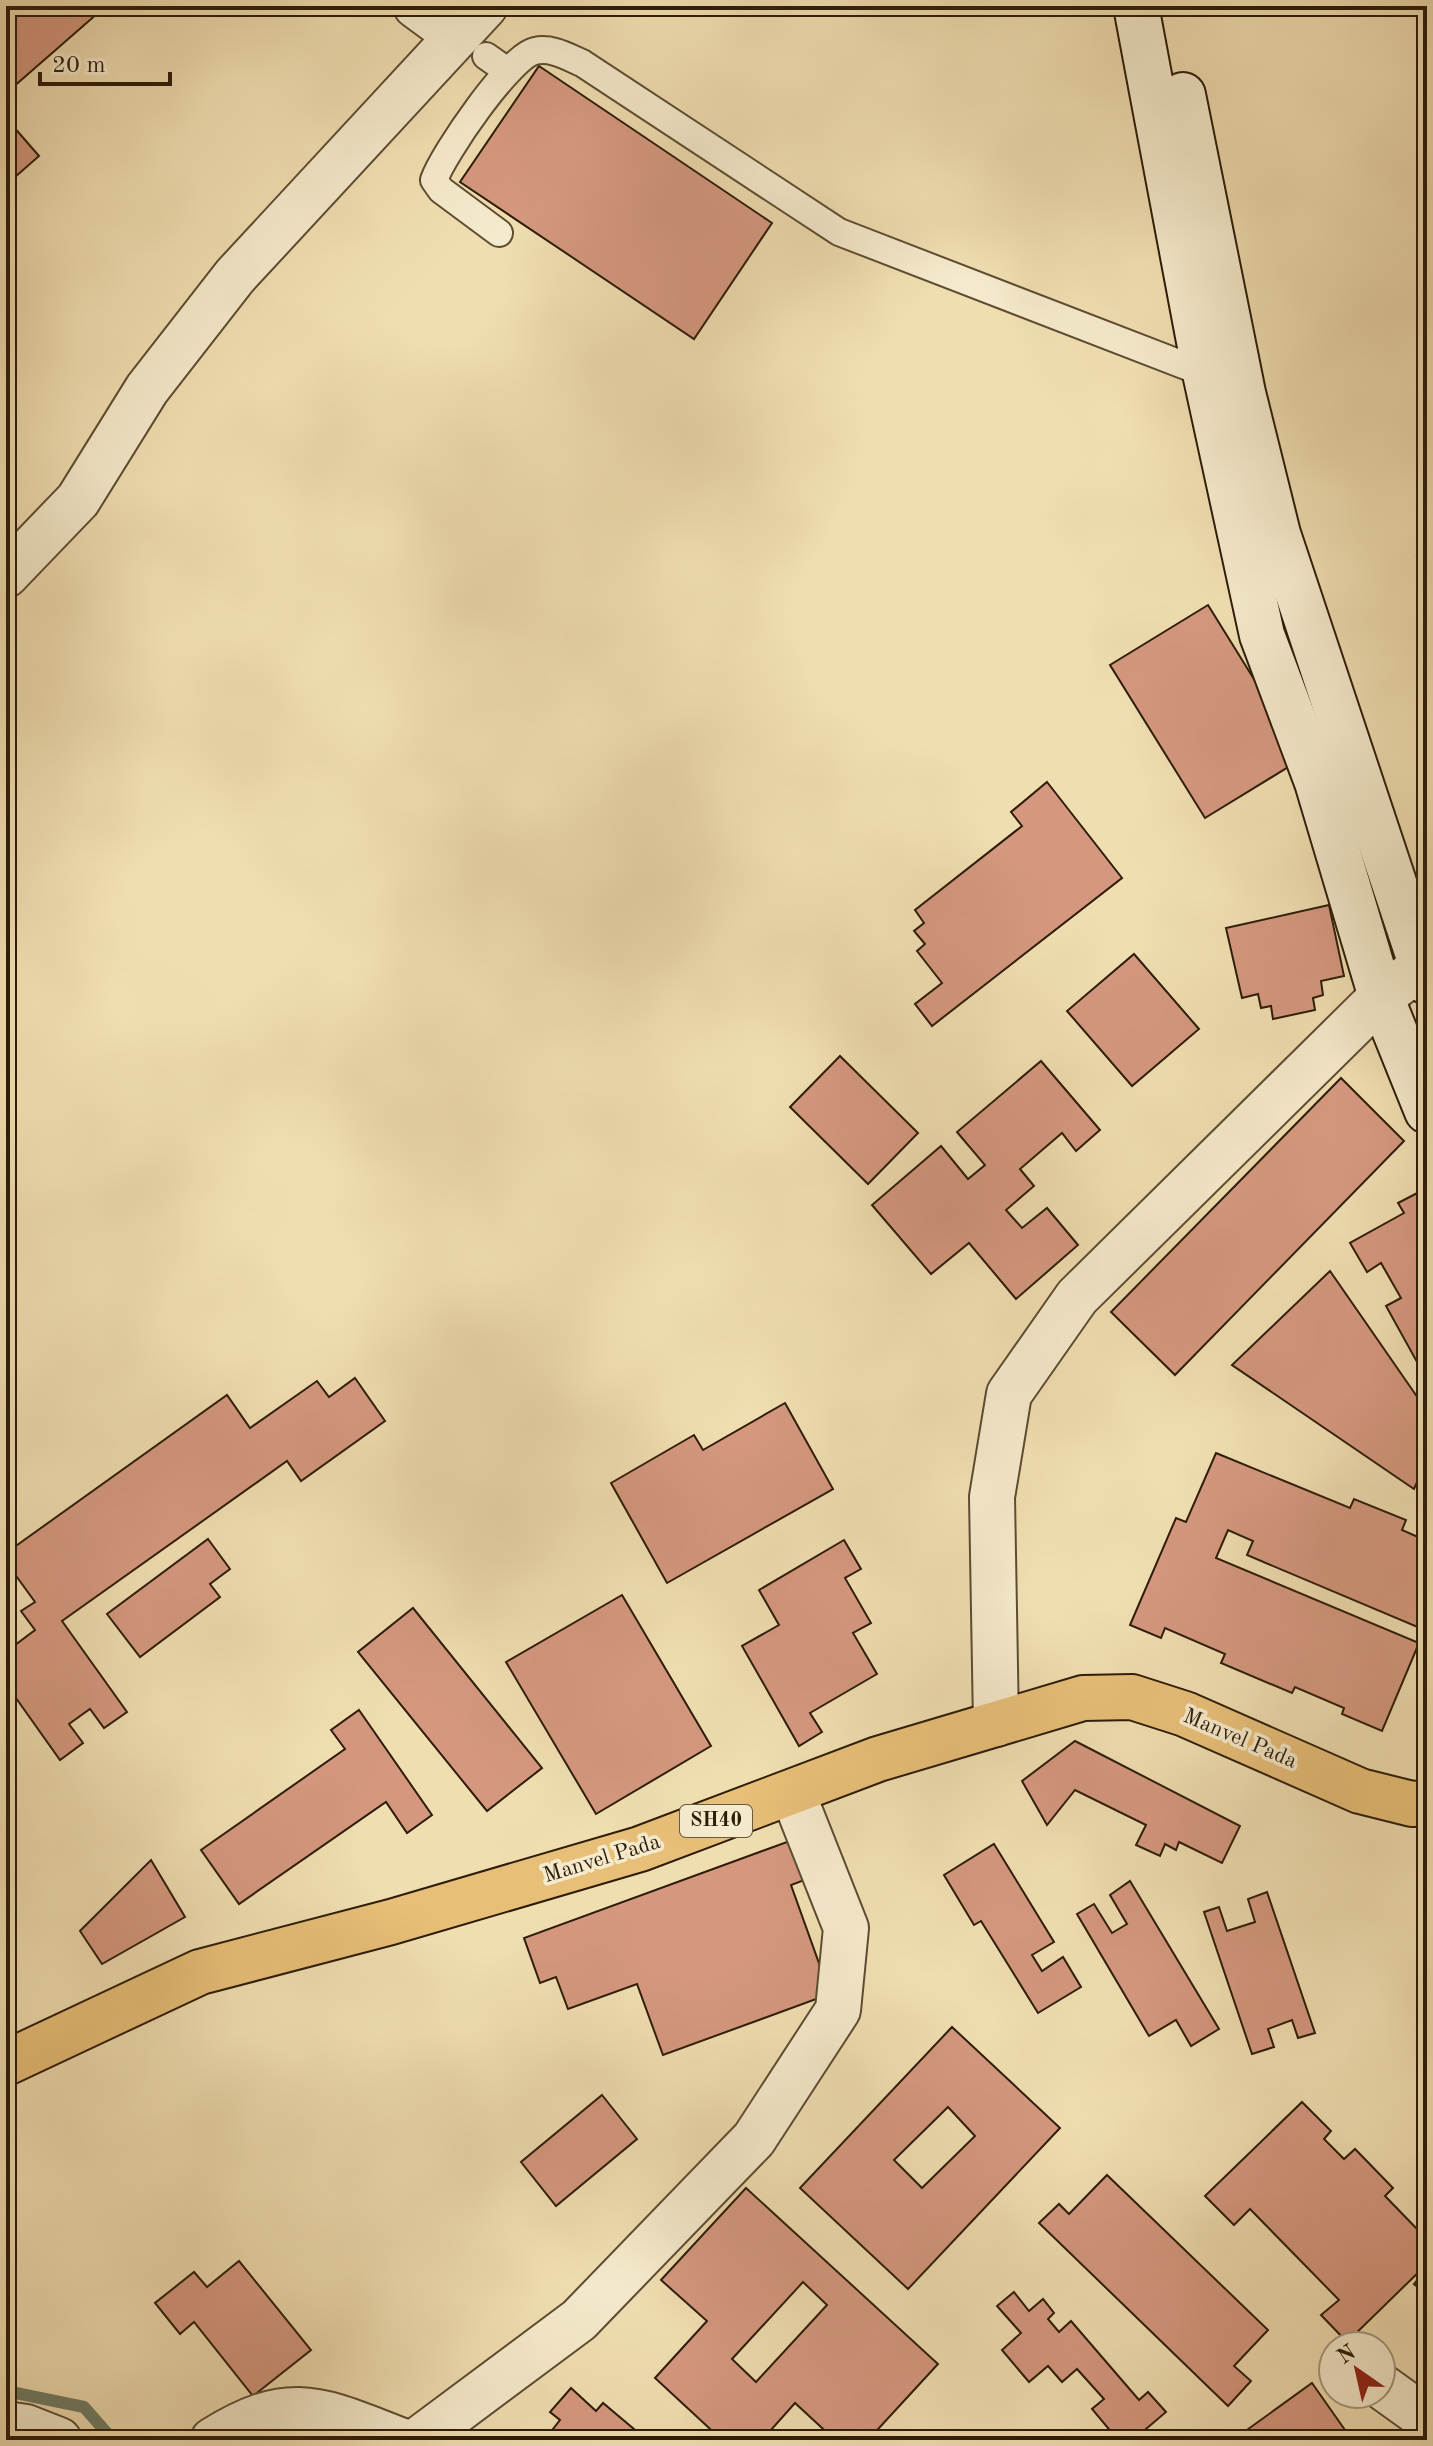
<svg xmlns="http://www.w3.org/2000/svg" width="1433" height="2446" font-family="'Old Standard TT',serif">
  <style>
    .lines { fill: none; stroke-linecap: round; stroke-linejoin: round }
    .stream { stroke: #6f7d67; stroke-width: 12 }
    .building { fill: #d5987f; stroke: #2c1c08; stroke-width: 2; fill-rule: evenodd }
    .lane-casing { stroke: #5d4c32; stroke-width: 30 }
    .street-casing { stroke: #5d4c32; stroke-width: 48 }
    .secondary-casing { stroke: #2c1c08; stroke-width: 48 }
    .primary-casing { stroke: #2c1c08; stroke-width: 48 }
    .lane { stroke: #f5eacc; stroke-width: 26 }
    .street { stroke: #f5eacc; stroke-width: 44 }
    .secondary { stroke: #f5eacc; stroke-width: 44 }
    .primary { stroke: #e8bf78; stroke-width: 44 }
    .labels { text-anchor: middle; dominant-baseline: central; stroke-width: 7; stroke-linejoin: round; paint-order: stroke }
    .shield { fill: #f5eacc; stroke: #685a43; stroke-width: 2 }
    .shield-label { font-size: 20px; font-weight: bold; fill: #2c1c08 }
    .street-label { font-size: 22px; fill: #2c1c08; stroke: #f5eacc }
  </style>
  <rect width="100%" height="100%" fill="#f0deb1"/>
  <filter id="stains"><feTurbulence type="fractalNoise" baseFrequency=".0025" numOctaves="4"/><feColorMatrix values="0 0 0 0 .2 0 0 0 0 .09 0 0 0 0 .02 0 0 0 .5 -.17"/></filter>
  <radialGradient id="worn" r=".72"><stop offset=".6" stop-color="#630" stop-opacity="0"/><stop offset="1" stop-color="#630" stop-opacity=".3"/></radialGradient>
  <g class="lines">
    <polyline class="stream" points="6,2391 84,2407 113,2440"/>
  </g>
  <g class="building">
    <polygon points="6,6 106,6 12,88 6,81"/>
    <polygon points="539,66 772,223 694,339 460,182"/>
    <polygon points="6,118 39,156 6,185"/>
    <polygon points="1427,555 1427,585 1424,585 1417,557"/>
    <polygon points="1208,605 1303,758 1205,818 1110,665"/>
    <polygon points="1047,782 1122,878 932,1026 915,1004 942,983 917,951 925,944 914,931 924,923 915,910 1022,826 1011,812"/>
    <polygon points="1329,905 1344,976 1321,981 1323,995 1313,998 1315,1010 1273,1019 1271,1006 1261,1008 1258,994 1242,998 1226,928"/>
    <polygon points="1134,954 1199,1029 1132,1086 1067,1011"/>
    <polygon points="840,1056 918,1133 868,1184 790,1107"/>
    <polygon points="1041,1061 1100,1130 1076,1151 1062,1133 1020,1169 1034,1186 1006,1210 1022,1228 1047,1208 1078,1245 1016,1299 969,1243 931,1274 872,1205 941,1146 968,1179 985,1165 957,1132"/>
    <polygon points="1341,1078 1404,1141 1175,1375 1111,1312"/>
    <polygon points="1427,1188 1427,1380 1386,1306 1401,1298 1381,1263 1367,1272 1350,1243 1404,1213 1398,1203"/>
    <polygon points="1330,1271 1427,1411 1427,1460 1414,1489 1232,1365"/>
    <polygon points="355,1378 385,1421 301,1481 287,1461 62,1621 127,1712 104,1728 90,1709 69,1724 83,1743 60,1760 6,1684 6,1632 15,1645 35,1630 21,1611 35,1602 6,1562 6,1553 227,1395 250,1428 317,1381 329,1397"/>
    <polygon points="785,1403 833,1489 667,1583 611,1483 694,1435 703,1450"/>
    <polygon points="1216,1453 1350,1508 1354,1499 1406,1520 1402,1530 1427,1541 1427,1631 1247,1555 1253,1541 1228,1530 1216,1558 1419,1643 1382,1731 1342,1714 1344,1708 1295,1687 1292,1693 1221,1663 1225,1654 1165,1628 1161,1638 1130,1625 1176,1518 1186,1522"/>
    <polygon points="208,1539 230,1569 210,1584 220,1597 140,1657 107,1614"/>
    <polygon points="844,1540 861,1569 845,1578 871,1623 853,1633 877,1674 810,1713 822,1732 799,1746 742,1646 779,1625 759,1590"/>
    <polygon points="622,1595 711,1746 596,1814 506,1662"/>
    <polygon points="413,1608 542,1768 487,1811 358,1652"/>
    <polygon points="359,1710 432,1815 407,1833 386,1802 239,1904 201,1850 345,1749 331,1730"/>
    <polygon points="1075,1741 1240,1826 1222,1863 1179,1842 1176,1850 1165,1844 1160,1856 1136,1845 1146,1825 1075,1790 1047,1825 1022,1781"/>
    <polygon points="809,1834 823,1873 791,1885 830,1994 663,2055 637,1984 568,2009 556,1977 540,1983 524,1938"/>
    <polygon points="994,1844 1054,1942 1032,1955 1042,1971 1063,1957 1081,1987 1038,2013 981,1921 974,1925 944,1875"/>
    <polygon points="151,1860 185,1917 102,1964 80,1931"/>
    <polygon points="1130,1881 1219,2029 1191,2046 1176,2020 1149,2036 1077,1914 1094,1904 1112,1933 1127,1924 1110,1895"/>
    <polygon points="1267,1892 1315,2033 1298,2038 1292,2020 1268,2029 1274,2047 1252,2054 1204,1912 1219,1907 1227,1931 1255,1922 1248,1899"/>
    <path d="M952 2027 1060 2128 908 2289 800 2188ZM948 2107 975 2136 922 2188 894 2160Z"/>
    <polygon points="602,2095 637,2139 556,2206 521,2162"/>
    <polygon points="1302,2102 1331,2131 1324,2139 1344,2159 1355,2149 1393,2188 1385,2196 1419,2231 1427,2224 1427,2264 1347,2342 1321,2315 1339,2300 1250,2209 1234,2225 1205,2196"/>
    <polygon points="1107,2175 1268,2330 1234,2366 1251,2381 1228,2406 1039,2223 1059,2204 1069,2214"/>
    <path d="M746 2188 938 2364 868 2440H835L795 2403 762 2440H722L655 2378 707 2321 661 2280ZM803 2282 827 2305 756 2382 732 2359Z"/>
    <polygon points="239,2261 311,2350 253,2396 194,2322 180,2334 155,2303 194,2272 207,2287"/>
    <polygon points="1427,2268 1427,2295 1414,2284"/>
    <polygon points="1014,2292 1029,2311 1043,2299 1054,2313 1048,2319 1059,2332 1071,2321 1139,2400 1148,2392 1166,2412 1133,2440 1118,2440 1092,2409 1104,2399 1077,2369 1062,2382 1048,2366 1029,2382 1002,2350 1021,2333 997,2306"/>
    <polygon points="1312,2383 1352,2440 1233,2440"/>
    <polygon points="571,2388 596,2411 603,2403 647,2440 556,2440 549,2434 560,2420 550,2412"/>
    <polygon points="1055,2431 1062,2440 1043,2440"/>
  </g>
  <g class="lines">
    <defs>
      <g id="lane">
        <polyline points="486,56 506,70"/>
        <path d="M499 233 441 190 434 180C443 154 510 56 535 51 551 47 568 57 582 63L839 232 1212 376"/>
      </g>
      <g id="street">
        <polyline points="416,6 457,36"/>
        <polyline points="6,575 78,500 147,389 235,276 485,6"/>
        <polyline points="996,1724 992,1497 1009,1394 1077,1297 1381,997 1421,967"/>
        <polyline points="1381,2386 1427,2419"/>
        <polyline points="6,2424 26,2427 59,2440"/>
        <path d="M213 2440C291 2391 321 2410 400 2440"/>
        <polyline points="418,2440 579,2320 754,2139 838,2010 846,1928 793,1794"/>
      </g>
      <g id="secondary">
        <polyline points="1136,6 1205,373 1262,635 1317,782 1381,997 1427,1111"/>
        <polyline points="1183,95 1243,393 1278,534 1427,982"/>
      </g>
      <polyline id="primary" points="6,2063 200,1972 391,1922 640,1849 878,1759 1083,1698 1132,1697 1185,1714 1360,1791 1412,1804 1427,1803"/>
    </defs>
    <use href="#lane" class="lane-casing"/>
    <use href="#street" class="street-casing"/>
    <use href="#secondary" class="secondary-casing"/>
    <use href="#primary" class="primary-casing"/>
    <use href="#lane" class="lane"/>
    <use href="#street" class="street"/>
    <use href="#secondary" class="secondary"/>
    <use href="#primary" class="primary"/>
  </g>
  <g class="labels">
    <rect class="shield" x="680" y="1805" width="72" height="32" rx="6"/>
    <g class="shield-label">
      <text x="716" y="1821">SH40</text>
    </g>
    <g class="street-label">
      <text transform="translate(1240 1739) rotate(23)">Manvel Pada</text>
      <text transform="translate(602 1859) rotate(-17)">Manvel Pada</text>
    </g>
  </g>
  <rect width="1433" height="2446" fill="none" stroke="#f0deb1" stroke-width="32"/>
  <rect x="8" y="8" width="1417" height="2430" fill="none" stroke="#2c1c08" stroke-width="4"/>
  <rect x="16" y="16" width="1401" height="2414" fill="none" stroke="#2c1c08" stroke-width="2"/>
  <g transform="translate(1357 2370) rotate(326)"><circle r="38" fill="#f5eacc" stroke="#a5987e" stroke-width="2"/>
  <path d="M0-6L14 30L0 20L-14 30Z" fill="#8f2418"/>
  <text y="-12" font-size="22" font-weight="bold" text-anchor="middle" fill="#2c1c08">N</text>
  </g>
  <path d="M40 72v12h130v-12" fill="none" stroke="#2c1c08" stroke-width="4"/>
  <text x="52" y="72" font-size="24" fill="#2c1c08" stroke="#f5eacc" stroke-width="6" paint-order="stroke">20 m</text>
  <rect width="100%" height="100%" filter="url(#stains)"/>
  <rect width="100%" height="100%" fill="url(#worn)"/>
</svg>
